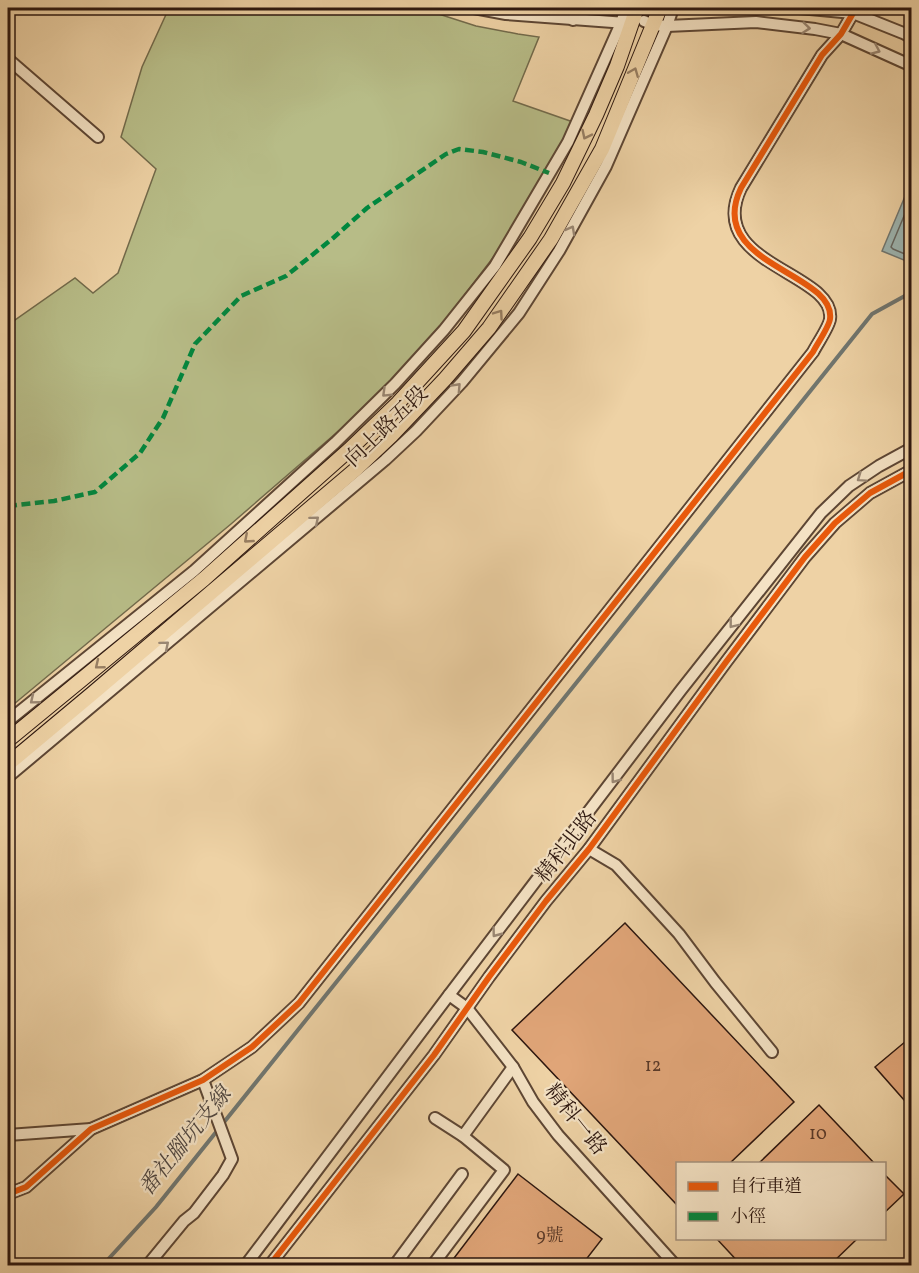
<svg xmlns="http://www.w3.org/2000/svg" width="919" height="1273" font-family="Vollkorn,'Noto Serif TC',serif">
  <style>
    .green { fill: #b7bc87; stroke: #726a4b; stroke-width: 1.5 }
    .water { fill: #9db5b1; stroke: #707670; stroke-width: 1.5 }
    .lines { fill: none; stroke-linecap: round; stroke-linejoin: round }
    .shore { stroke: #656660; stroke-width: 1.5 }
    .stream { stroke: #707670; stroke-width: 4 }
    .building { fill: #e0a578; stroke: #2d170f; stroke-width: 1.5 }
    .minor-casing { stroke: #5d4634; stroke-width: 14 }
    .major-casing { stroke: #2d170f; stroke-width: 16 }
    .minor { stroke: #f4e2c4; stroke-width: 10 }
    .major { stroke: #eed2a5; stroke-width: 14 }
    .quiet { stroke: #00873e; stroke-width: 4.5; stroke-dasharray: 9 4.5; stroke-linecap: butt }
    .cycleway-casing { stroke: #f4e2c4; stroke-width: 10 }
    .cycleway { stroke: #e8590c; stroke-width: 6 }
    .oneway { stroke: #9a8773 }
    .oneway2 { stroke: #977e62 }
    .labels { text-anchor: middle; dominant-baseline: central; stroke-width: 4.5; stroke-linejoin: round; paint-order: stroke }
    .number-label { font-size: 18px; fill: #5a3a29 }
    .street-label { font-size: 21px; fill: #2d170f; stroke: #f4e2c4 }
    .water-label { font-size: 22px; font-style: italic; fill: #4f4640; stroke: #f4e2c4 }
  </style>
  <rect width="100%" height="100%" fill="#eed2a5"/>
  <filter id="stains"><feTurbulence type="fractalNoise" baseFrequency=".00333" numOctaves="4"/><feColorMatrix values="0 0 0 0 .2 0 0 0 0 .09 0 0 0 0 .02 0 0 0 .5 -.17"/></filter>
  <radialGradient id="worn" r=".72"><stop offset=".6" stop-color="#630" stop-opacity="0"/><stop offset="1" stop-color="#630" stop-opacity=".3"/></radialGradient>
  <polygon class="green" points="169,8 420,8 476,26 518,34 539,37 513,101 573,122 517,222 495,255 447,318 396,376 342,428 231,524 8,709 8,325 75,278 93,293 118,273 156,169 121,137 142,67"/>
  <polygon class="water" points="911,182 911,263 882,251"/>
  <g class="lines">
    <polyline class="shore" points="912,197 891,247 893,249 912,257"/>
    <polyline class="stream" points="102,1266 156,1207 872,314 912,292"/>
  </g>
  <g class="building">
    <polygon points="625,923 794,1102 729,1164 678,1164 678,1206 512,1030"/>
    <polygon points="912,1036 912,1109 875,1067"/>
    <polygon points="819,1105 875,1164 758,1164"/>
    <polygon points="518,1174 602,1239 581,1266 448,1266"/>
    <polygon points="884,1174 904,1194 884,1213"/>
    <polygon points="716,1238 858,1238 829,1266 742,1266"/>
  </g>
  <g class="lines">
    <defs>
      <g id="minor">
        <polyline points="474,8 506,14 626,23"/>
        <polyline points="799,8 853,13 903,33 912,38"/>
        <polyline points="573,20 574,8"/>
        <polyline points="644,21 653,25 667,26 756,22 815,29 841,34 912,66"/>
        <polyline points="8,59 98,137"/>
        <polyline points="8,721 194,571 335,443 395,384 444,330 495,266 568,142 621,23 626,8"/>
        <polyline points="8,777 385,460 416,431 462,382 519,313 559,251 606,166 667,26 673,8"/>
        <polyline points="589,849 616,865 679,934 715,982 772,1052"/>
        <polyline points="449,995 467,1008 513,1067 533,1102 558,1135 676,1266"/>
        <polyline points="8,1135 91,1129"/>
        <polyline points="463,1136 513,1067"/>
        <path d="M8 1194 26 1187 91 1129 203 1080 252 1047 299 1003 813 352C817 344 829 327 830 319 836 272 704 265 741 188L822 55 841 34 856 8"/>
        <polyline points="147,1266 184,1221 194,1213 223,1175 232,1159 203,1080"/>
        <polyline points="245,1266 449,995 681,690 821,513 849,486 879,466 912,448"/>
        <polyline points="269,1266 434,1055 489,977 546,901 589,849 726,662 805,557 835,523 870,493 912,470"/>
        <polyline points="394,1266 462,1174"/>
        <polyline points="432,1266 504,1170 463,1136 435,1118"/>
      </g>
      <g id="major">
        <polyline points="8,740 204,579 349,450 398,403 464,331 530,238 563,183 596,115 617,66 637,8"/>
        <polyline points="8,764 93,693 355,470 391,436 445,379 489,328 551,239 602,149 660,8"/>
      </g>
    </defs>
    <use href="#minor" class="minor-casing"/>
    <use href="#major" class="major-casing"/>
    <use href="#minor" class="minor"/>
    <use href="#major" class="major"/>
    <polyline class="quiet" points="8,506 54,501 95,492 140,453 163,418 195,344 241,296 286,276 332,239 367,208 446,154 459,149 483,152 521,162 549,173"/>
    <defs>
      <g id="cycleway">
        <path d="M8 1194 26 1187 91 1129 203 1080 252 1047 299 1003 813 352C817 344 829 327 830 319 836 272 704 265 741 188L822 55 841 34 856 8"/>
        <polyline points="269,1266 434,1055 489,977 546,901 589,849 726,662 805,557 835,523 870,493 912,470"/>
      </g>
    </defs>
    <use href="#cycleway" class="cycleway-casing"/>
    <use href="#cycleway" class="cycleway"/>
  </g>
  <defs><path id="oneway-chevron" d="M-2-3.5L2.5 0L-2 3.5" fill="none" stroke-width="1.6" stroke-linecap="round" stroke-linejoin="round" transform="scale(1.5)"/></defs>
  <g class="oneway">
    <use href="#oneway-chevron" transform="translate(806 28) rotate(6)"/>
    <use href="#oneway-chevron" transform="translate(876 50) rotate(24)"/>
    <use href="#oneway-chevron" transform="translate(571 230) rotate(-61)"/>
    <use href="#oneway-chevron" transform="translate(457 387) rotate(-47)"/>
    <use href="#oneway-chevron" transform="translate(386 393) rotate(136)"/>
    <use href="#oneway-chevron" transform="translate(861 478) rotate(145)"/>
    <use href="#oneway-chevron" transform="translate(315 520) rotate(-40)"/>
    <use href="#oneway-chevron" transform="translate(733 624) rotate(128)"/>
    <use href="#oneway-chevron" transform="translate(165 645) rotate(-40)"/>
    <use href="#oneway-chevron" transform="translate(34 700) rotate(141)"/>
    <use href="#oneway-chevron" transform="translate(615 779) rotate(127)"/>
    <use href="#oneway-chevron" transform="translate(496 933) rotate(127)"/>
  </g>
  <g class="oneway2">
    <use href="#oneway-chevron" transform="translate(634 72) rotate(-68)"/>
    <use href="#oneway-chevron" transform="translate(586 135) rotate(116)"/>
    <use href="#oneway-chevron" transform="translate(499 314) rotate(-55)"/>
    <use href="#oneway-chevron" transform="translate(248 539) rotate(139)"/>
    <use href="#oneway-chevron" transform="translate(99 665) rotate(141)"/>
  </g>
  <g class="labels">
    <g class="number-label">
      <text x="653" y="1066">12</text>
      <text x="818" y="1134">10</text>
      <text x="550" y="1236">9號</text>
    </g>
    <g class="street-label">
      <text transform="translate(387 427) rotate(-44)">向上路五段</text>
      <text transform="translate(567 847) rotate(-52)">精科北路</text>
      <text transform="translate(575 1120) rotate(51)">精科一路</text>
    </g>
    <g class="water-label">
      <text transform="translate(186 1142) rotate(-51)">番社腳坑支線</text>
    </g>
  </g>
  <rect width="919" height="1273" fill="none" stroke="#eed2a5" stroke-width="30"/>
  <rect x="9" y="9" width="901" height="1255" fill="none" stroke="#2d170f" stroke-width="3"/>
  <rect x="15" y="15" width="889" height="1243" fill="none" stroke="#2d170f" stroke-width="1.5"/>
  <rect x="676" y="1162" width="210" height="78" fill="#f4e2c4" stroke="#a4917c" stroke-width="1.5"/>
  <rect x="688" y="1182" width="30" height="9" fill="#e8590c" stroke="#a4917c" stroke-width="1.5"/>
  <text x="730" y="1192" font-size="18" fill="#2d170f">自行車道</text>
  <rect x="688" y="1212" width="30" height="9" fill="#00873e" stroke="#a4917c" stroke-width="1.5"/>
  <text x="730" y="1222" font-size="18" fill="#2d170f">小徑</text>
  <rect width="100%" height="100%" filter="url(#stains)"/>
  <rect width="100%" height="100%" fill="url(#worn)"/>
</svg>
